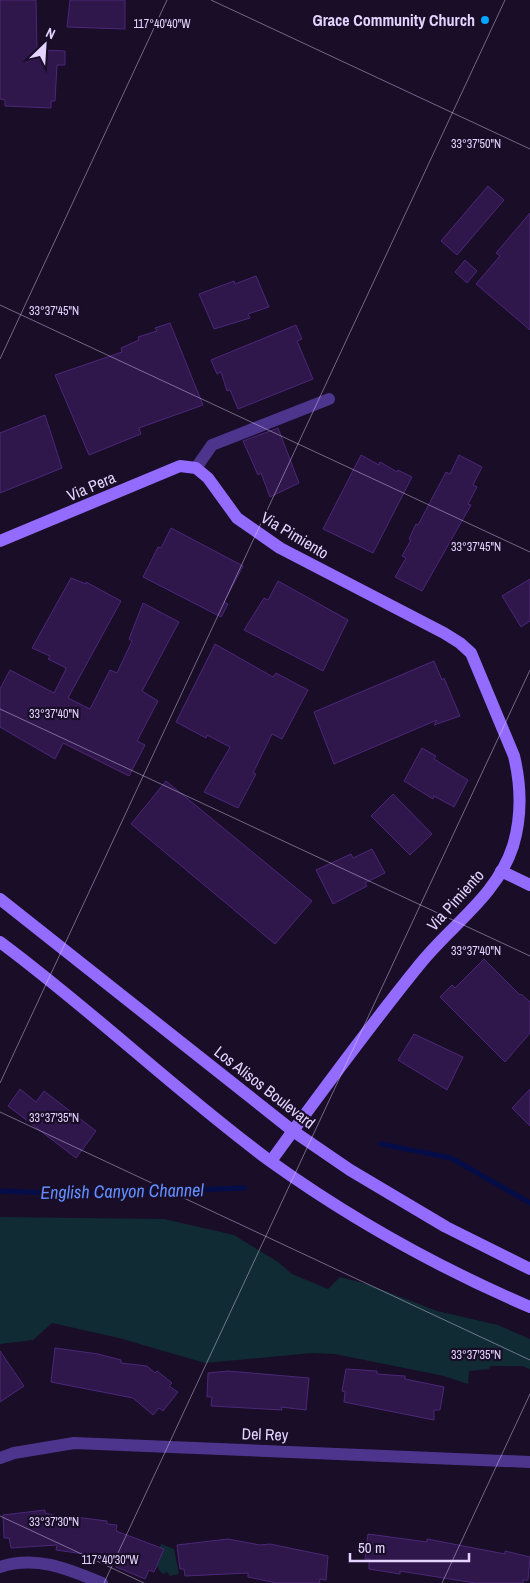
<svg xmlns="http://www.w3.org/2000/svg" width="530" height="1583" font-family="'Archivo Narrow',sans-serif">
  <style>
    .green { fill: #102b33 }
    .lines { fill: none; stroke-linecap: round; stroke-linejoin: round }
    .stream { stroke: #050d49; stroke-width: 5 }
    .building { fill: #2f174b; stroke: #4c2779 }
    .street { stroke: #4d348c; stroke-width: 12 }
    .secondary { stroke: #946bff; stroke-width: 12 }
    .ticks { fill: none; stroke: #e4d4ff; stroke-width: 1; stroke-opacity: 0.45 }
    .poi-dot { fill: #00a5ff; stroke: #190d28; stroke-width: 2 }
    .labels { text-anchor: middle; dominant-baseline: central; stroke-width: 4.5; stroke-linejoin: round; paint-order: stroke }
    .poi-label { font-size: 16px; font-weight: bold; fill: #e4d4ff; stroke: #190d28; text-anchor: end }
    .street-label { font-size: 16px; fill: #e4d4ff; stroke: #190d28 }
    .water-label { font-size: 18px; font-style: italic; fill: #628fff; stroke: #190d28 }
    .ticks-label { font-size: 12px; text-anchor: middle; fill: #e4d4ff; stroke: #190d28; stroke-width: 4.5; stroke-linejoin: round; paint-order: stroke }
  </style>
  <rect width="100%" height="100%" fill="#190d28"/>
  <g class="green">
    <polygon points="0,1217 164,1219 234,1235 278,1262 292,1274 328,1289 340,1277 370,1285 437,1311 498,1325 530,1339 530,1369 522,1366 490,1366 489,1369 469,1371 468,1384 444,1376 335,1354 312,1353 205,1363 119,1338 52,1323 33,1340 0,1344"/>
    <path d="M161 1544 174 1549 179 1574 170 1576 167 1572 163 1574C153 1567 157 1554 161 1544Z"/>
  </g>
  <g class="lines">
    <g class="stream">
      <polyline points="381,1144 451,1158 530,1203"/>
      <polyline points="0,1191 79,1194 244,1188"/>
    </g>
  </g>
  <g class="building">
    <polygon points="0,0 36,0 37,50 65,51 65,65 57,65 55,101 51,101 51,108 5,106 5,100 0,99"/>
    <polygon points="70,0 125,0 125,29 67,27"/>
    <polygon points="488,186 504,200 457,255 441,241"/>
    <polygon points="530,213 530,330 476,284 500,256 496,253"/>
    <polygon points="465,260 477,271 467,283 455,272"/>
    <polygon points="256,276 269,307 248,314 250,318 214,329 199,294 234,281 235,284"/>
    <polygon points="170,323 203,405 139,428 141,434 89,455 55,375 122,352 121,348 139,340 138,337 157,331 155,328"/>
    <polygon points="296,325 302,339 297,341 313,379 238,409 230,390 227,391 221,372 217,374 211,360"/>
    <polygon points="45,415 62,468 0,493 0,433"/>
    <polygon points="278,428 299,483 270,497 261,473 258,475 243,441"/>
    <polygon points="361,455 379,465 380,462 397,472 398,470 412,477 373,553 323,529"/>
    <polygon points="459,455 482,467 473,485 477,487 468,504 471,505 422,591 395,577 406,558 402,556 411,540 409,539 416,524 418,525 446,472 450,474"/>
    <polygon points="171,528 243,566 224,602 228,604 221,617 143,577 158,547 161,548"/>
    <polygon points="71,578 86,584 86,582 121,601 68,698 90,709 110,670 117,673 132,641 129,639 143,603 179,622 142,691 158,701 137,741 145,745 129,776 63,743 55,759 0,727 0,689 10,670 54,693 65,671 66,668 48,659 50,656 32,648"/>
    <polygon points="530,579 530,621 521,627 502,596"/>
    <polygon points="278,581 348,620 323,671 244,630 264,598 268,600"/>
    <polygon points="215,644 273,677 276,673 308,690 282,739 272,734 253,773 256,774 238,808 204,792 230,747 207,735 206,738 176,722"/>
    <polygon points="434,661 442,680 444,678 460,716 434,725 437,720 334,764 314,712"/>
    <polygon points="422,748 436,756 434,759 468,780 454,807 434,796 433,799 404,781"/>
    <polygon points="166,781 312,901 275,944 131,824"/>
    <polygon points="393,794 432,834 410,855 371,816"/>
    <polygon points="372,849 385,873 365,883 367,886 333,904 316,870 351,854 353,858"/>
    <polygon points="484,959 520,995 521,994 530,1002 530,1033 505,1062 440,997 452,985 455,988"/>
    <polygon points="414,1034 463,1057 447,1090 398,1060"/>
    <polygon points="20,1089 36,1102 44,1091 96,1131 76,1158 8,1106"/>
    <polygon points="530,1089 530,1126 512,1108"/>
    <polygon points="55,1348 98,1354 121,1360 121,1363 147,1366 155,1373 157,1371 172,1383 169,1386 178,1392 163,1411 159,1408 153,1415 133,1398 51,1382"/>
    <polygon points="0,1351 24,1386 0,1402"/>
    <polygon points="346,1369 377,1371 377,1374 405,1376 405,1379 444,1387 440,1410 434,1410 434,1420 344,1402 345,1392 342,1391"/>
    <polygon points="228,1371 309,1378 306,1410 281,1407 282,1410 211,1406 212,1397 207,1397 208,1373"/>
    <polygon points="45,1510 45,1513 66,1518 67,1516 107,1521 107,1524 117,1525 116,1531 164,1549 154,1572 149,1570 145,1579 116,1567 118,1559 56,1550 57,1545 11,1548 9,1538 4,1538 3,1515"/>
    <polygon points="368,1534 427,1542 427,1539 505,1554 505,1551 530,1557 528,1580 523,1580 523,1583 475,1583 400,1571 400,1574 369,1569 369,1559 365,1559"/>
    <polygon points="228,1539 260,1545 270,1544 328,1556 326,1580 320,1579 319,1583 277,1583 248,1577 248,1573 185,1576 184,1569 180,1569 177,1545"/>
  </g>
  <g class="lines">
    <g class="street">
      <polyline points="196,468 212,445 329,399"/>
      <polyline points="0,1458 14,1453 74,1443 530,1462"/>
      <path d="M0 1567C36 1555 68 1569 102 1583"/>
    </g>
    <g class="secondary">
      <path d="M0 541 180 466 196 468 208 478 237 518 280 548 444 633 460 643 471 653 514 756C521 785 522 816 513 846 497 896 451 925 420 964 368 1028 319 1095 271 1161"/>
      <polyline points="501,871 530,885"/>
      <polyline points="0,899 293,1131 350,1170 446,1227 530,1269"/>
      <path d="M0 942C93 1011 177 1092 270 1161 351 1219 439 1268 530 1307"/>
    </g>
  </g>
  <path class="ticks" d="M211 0 530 149M0 305 530 552M0 359 167 0M0 709 530 956M0 1083 505 0M0 1112 530 1360M0 1516 144 1583M104 1583 530 670M442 1583 530 1394"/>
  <circle class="poi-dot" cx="485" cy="20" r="5"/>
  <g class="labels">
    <g class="poi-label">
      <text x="475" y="20">Grace Community Church</text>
    </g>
    <g class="street-label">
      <text transform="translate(91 486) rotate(-23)">Via Pera</text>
      <text transform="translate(295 535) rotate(31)">Via Pimiento</text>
      <text transform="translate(455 900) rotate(-48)">Via Pimiento</text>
      <text transform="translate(265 1087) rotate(38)">Los Alisos Boulevard</text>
      <text transform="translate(265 1434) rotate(2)">Del Rey</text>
    </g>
    <g class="water-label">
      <text transform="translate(122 1191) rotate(-1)">English Canyon Channel</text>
    </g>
  </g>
  <g class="ticks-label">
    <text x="162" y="28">117°40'40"W</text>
    <text x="476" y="148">33°37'50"N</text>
    <text x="54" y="315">33°37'45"N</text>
    <text x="476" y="551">33°37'45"N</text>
    <text x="54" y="718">33°37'40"N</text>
    <text x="476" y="955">33°37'40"N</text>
    <text x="54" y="1122">33°37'35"N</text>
    <text x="476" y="1359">33°37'35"N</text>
    <text x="54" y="1526">33°37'30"N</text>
    <text x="110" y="1564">117°40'30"W</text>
  </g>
  <g transform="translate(45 45) rotate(25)" stroke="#190d28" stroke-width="4" paint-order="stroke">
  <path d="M0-4L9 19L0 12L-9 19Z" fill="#e4d4ff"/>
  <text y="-8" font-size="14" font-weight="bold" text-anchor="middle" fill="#e4d4ff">N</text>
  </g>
  <path d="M350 1553v8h119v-8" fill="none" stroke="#e4d4ff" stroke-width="2.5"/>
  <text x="358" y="1553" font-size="15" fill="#e4d4ff" stroke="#190d28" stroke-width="4" paint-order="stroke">50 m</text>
</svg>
